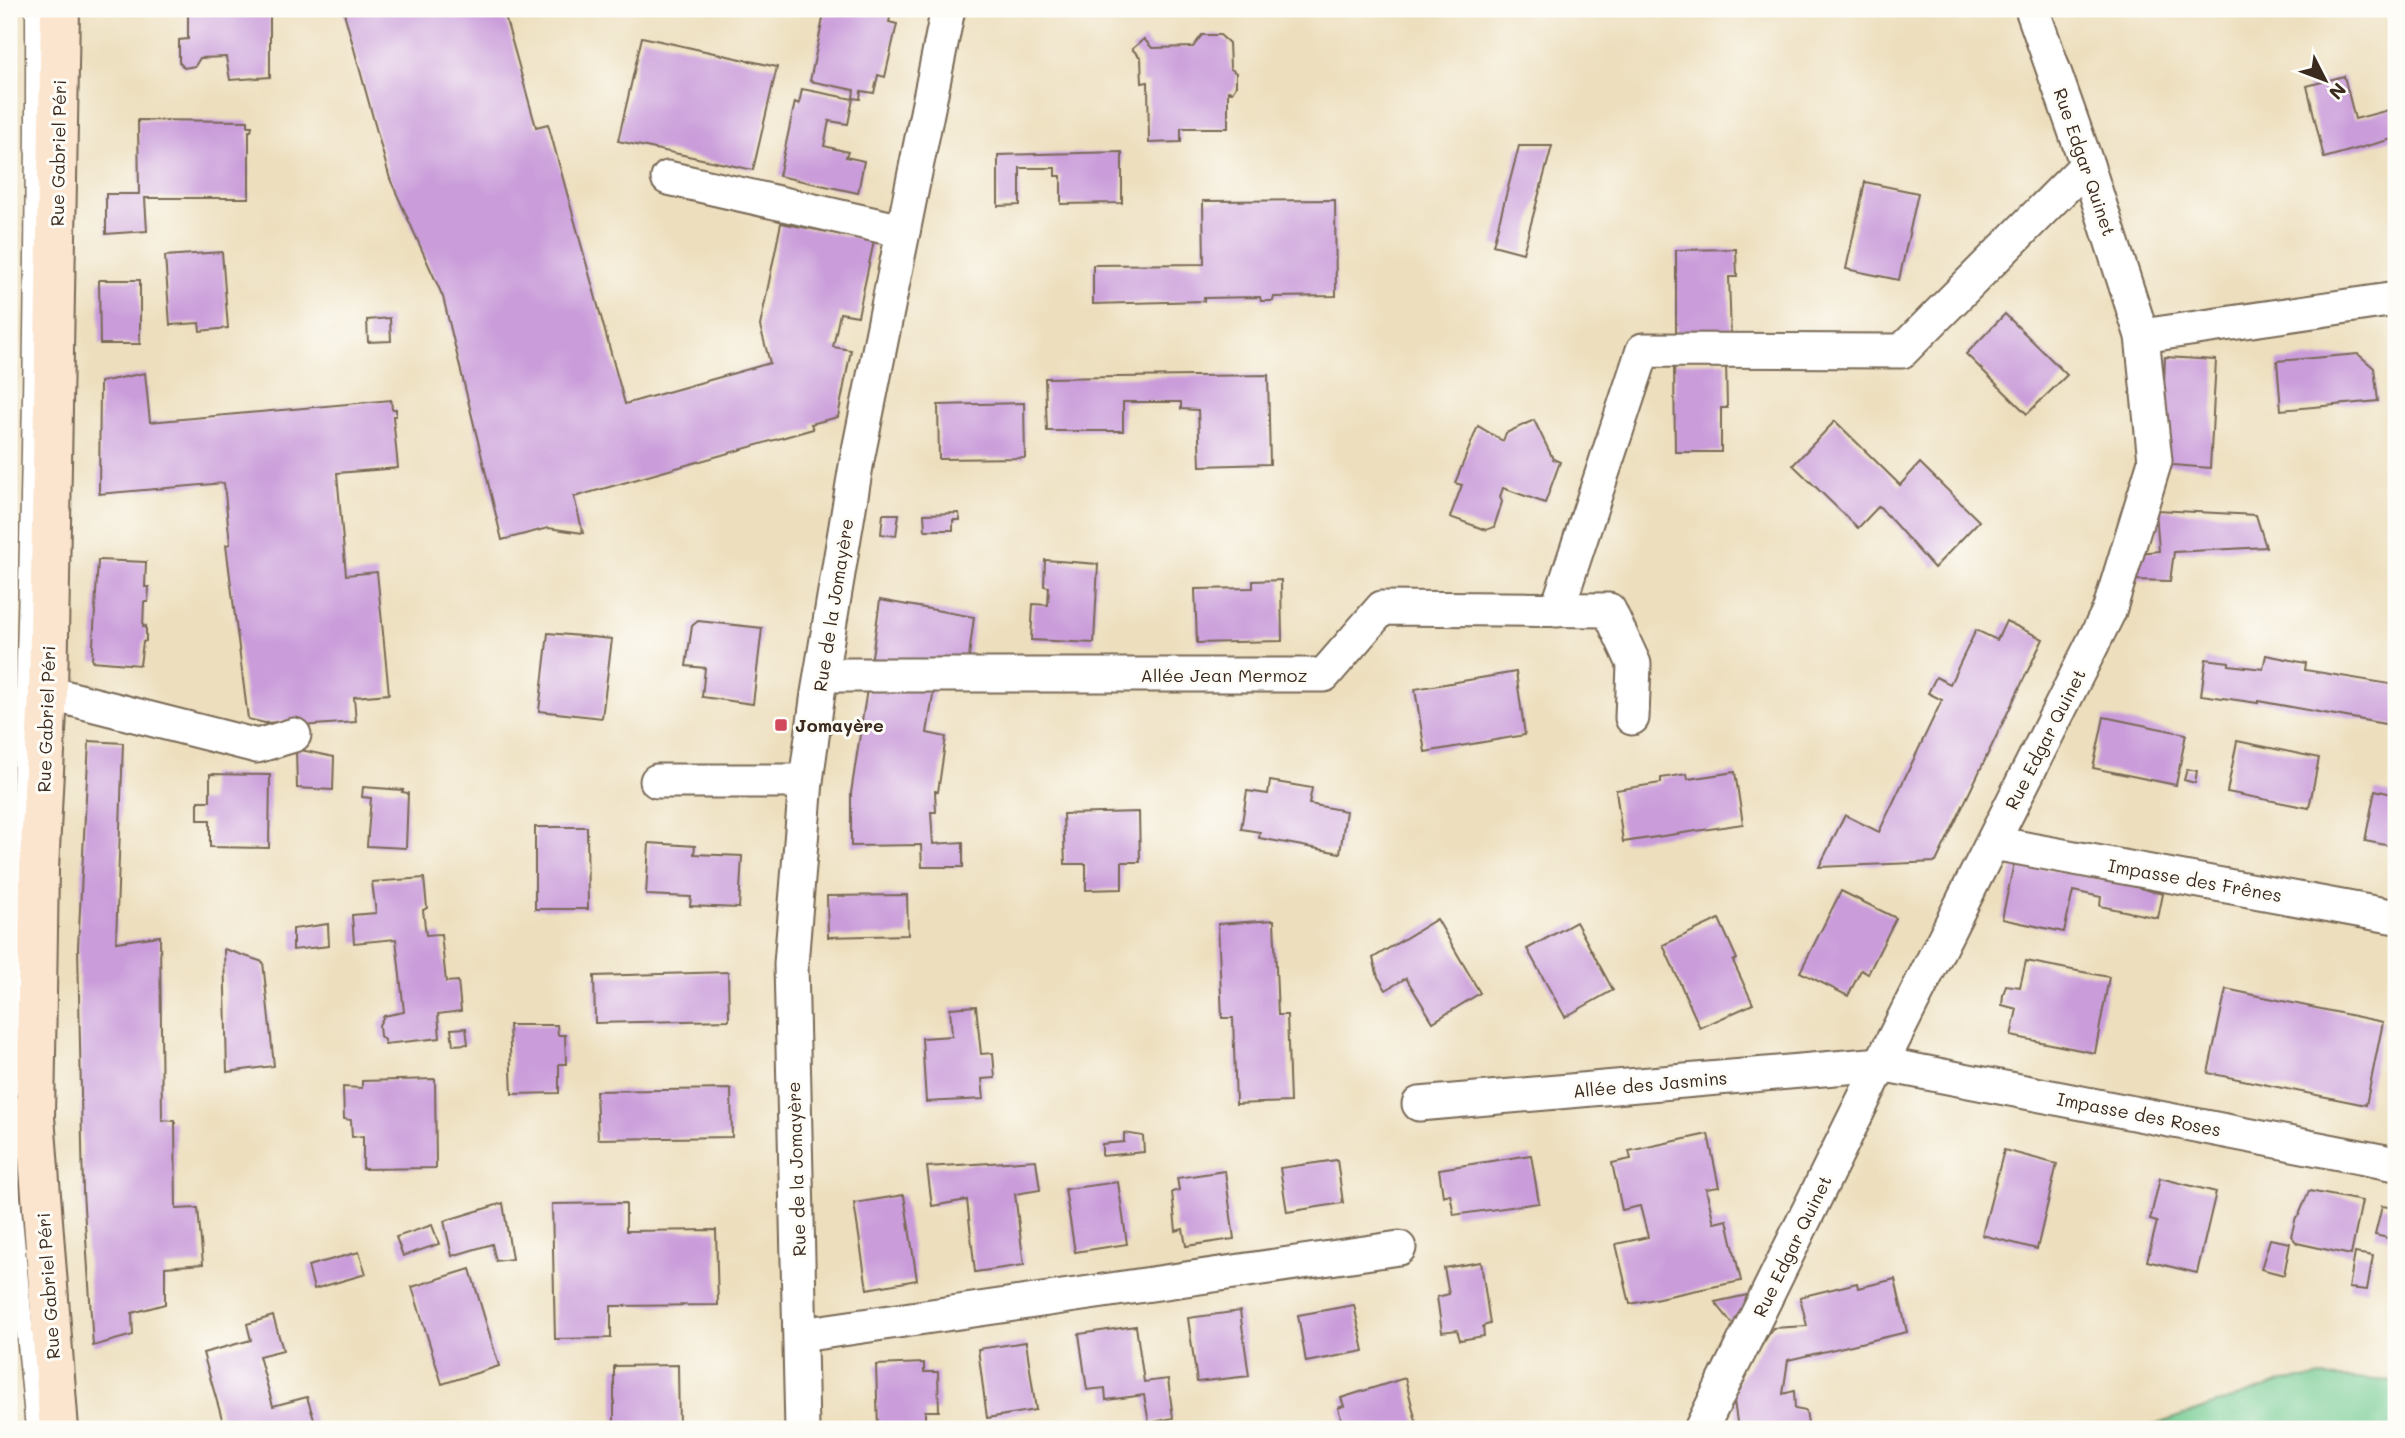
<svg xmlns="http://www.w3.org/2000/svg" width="2405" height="1438" font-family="Mali,sans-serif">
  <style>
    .green { fill: #72ca91; stroke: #567a58; stroke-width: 2 }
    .building { fill: #ca9dda }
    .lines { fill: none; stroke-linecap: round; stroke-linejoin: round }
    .lane-casing { stroke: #796956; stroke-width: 19 }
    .street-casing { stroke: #796956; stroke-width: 37 }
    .secondary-casing { stroke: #796956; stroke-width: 42 }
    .lane { stroke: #fff; stroke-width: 16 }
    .street { stroke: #fff; stroke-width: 33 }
    .secondary { stroke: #fbe5cf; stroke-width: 38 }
    .poi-dot { fill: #d1495b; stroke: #fdfcf7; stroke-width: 2.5 }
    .labels { text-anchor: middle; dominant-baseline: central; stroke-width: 6; stroke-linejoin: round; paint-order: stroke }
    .street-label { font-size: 18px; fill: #3b2a1e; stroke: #fdfcf7 }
    .poi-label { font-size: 18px; font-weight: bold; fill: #3b2a1e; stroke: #fdfcf7; text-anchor: start }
  </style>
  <rect width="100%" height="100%" fill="#fdfcf7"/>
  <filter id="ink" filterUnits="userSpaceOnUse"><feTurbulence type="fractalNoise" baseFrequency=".0143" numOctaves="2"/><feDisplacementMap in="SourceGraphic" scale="14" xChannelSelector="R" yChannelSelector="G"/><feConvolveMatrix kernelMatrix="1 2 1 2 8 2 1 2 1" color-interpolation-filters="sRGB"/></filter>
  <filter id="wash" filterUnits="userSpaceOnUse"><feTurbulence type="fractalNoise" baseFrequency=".00686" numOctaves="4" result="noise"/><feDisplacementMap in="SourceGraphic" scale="28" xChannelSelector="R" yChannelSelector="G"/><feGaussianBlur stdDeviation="1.57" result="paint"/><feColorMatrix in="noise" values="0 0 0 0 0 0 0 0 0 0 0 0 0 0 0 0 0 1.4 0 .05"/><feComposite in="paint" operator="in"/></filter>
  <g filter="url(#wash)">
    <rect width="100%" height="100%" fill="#eddfbe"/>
    <polygon class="green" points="2319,1377 2396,1381 2396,1429 2143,1429 2284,1381"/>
    <g id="blocks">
      <g class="building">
        <polygon points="188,9 270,9 270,77 230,80 226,57 200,58 195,66 184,68 179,62 179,40 188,39"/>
        <polygon points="343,9 503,9 536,127 548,124 625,404 770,363 760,326 781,223 874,241 858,316 840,313 833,347 851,350 838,417 811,424 813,429 574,497 583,533 548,528 502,540 443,297 390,179"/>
        <polygon points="825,9 892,9 889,22 897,24 885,77 878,75 874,93 861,91 860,99 853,98 854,90 810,81"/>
        <polygon points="1202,35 1220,35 1229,43 1230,68 1236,73 1236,86 1232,92 1228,91 1228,128 1181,128 1181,142 1149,143 1148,82 1142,83 1141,58 1132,49 1144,39 1152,48 1193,47"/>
        <polygon points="642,37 777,67 753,170 618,141"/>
        <polygon points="2344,76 2355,119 2396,108 2396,138 2324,158 2307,86"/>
        <polygon points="802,89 853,99 848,124 829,121 824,146 848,152 846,157 864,161 858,193 779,176 795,102 799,104"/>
        <polygon points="138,120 248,121 248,126 252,126 251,131 249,131 249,198 145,198 147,231 106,234 106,194 139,194"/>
        <polygon points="1519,146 1552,146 1523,253 1493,245"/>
        <polygon points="1122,152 1122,203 1061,204 1061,176 1055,176 1055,168 1020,168 1020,205 998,206 998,155"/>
        <polygon points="1865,182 1918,193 1899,280 1846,269"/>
        <polygon points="1335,200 1336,296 1274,297 1273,301 1261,301 1260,297 1204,298 1204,301 1093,304 1093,265 1204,264 1203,201"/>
        <polygon points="1736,249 1737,277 1729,277 1731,337 1676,338 1676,250"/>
        <polygon points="222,252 228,328 200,331 199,323 170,325 165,256"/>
        <polygon points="99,280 140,280 140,344 100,344"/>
        <polygon points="2005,314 2067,375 2027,414 1966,354"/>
        <polygon points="390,318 391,341 368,342 367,320"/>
        <polygon points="2358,354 2374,368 2378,401 2281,410 2277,361"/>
        <polygon points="2165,357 2216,360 2210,468 2161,464"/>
        <polygon points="1726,362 1727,408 1721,408 1721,452 1675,452 1674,363"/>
        <polygon points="145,373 150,422 391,400 392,409 396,409 396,416 393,416 398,468 337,473 346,575 377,572 389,694 354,697 356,722 300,726 299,721 265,723 248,719 226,545 230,544 224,483 99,494 100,382"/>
        <polygon points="1268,375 1270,464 1200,466 1198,410 1181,409 1181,402 1123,402 1123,431 1047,431 1045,378"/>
        <polygon points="1024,403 1025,458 939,459 938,405"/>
        <polygon points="1534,420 1553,459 1560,462 1545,503 1503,488 1500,497 1502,502 1494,527 1486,530 1450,517 1462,485 1455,483 1478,426 1503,441 1506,433"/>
        <polygon points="1835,421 1900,485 1920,463 1979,521 1934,568 1879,506 1858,528 1793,465"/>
        <polygon points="2156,510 2256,515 2266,547 2174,552 2170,581 2135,580 2139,553 2159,551"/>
        <polygon points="959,513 960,520 953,520 953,530 925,530 924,514"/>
        <polygon points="883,514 899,514 896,536 881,534"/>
        <polygon points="98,560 146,562 145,587 149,587 148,602 144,602 143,627 146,626 146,641 143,642 140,665 92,661"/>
        <polygon points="1045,560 1098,564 1094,643 1031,640 1033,604 1048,605 1049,587 1044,586"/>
        <polygon points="1281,580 1282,641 1197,643 1195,589 1253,588 1253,581"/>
        <polygon points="880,600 974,617 968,664 871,663"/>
        <polygon points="698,621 762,628 753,704 702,697 705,668 686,666 692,626"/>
        <polygon points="2006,621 2043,639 1936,862 1819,867 1845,815 1879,832 1942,700 1928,693 1936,677 1950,684 1976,630 1997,640"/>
        <polygon points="548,633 612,639 602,718 539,711"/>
        <polygon points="2266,655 2306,663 2305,670 2396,685 2396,726 2258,701 2258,703 2201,695 2206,659 2229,662 2229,665 2263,669"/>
        <polygon points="1516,672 1525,735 1425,752 1415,689"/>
        <polygon points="867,689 934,689 927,733 946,737 938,792 935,791 936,812 931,812 933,844 963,842 963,867 922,867 921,845 851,846 851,793"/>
        <polygon points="2104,717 2186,734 2176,785 2093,768"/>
        <polygon points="89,741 123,743 116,942 160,936 162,1120 175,1121 176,1209 198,1208 203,1264 165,1267 165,1304 132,1313 133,1335 93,1346 83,1192 78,947"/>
        <polygon points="2237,741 2319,758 2309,808 2227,792"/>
        <polygon points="296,749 334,757 333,790 297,788"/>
        <polygon points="2187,769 2197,771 2195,783 2184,780"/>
        <polygon points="1735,772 1743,824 1623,842 1616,790 1661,783 1661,778 1687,774 1688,779"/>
        <polygon points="210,774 270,775 269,848 210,847 210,820 198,820 198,801 210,801"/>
        <polygon points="1270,781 1312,788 1309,804 1346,811 1340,853 1259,838 1260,832 1241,829 1247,791 1268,794"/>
        <polygon points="363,787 403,790 402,792 408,793 406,848 367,846 371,798 362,797"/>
        <polygon points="2375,790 2396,795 2396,847 2365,841"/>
        <polygon points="1139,812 1140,862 1122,862 1122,889 1086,890 1086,864 1065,864 1063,814"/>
        <polygon points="535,827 587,827 588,909 535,909"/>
        <polygon points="649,843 695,846 694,854 742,856 739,908 690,906 691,897 646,895"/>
        <polygon points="2014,863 2104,879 2163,894 2158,918 2100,906 2101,897 2073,891 2064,932 2002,919"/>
        <polygon points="424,878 427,908 423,910 426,935 441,934 446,982 458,981 461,1011 438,1014 440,1038 385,1044 385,1041 380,1036 379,1025 384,1016 404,1012 396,939 354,943 352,915 376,913 372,882"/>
        <polygon points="1841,891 1896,918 1868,974 1861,970 1848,996 1800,972"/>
        <polygon points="907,895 908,935 828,937 827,896"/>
        <polygon points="1437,919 1480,993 1433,1022 1406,978 1386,990 1378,977 1373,958"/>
        <polygon points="1719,919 1737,959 1733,961 1753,1004 1700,1028 1663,945"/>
        <polygon points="1274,920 1278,1015 1287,1015 1290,1102 1236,1104 1233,1018 1222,1018 1218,924"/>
        <polygon points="1576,922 1613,990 1565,1017 1527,949"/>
        <polygon points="328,924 329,946 293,950 293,929"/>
        <polygon points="224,949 263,962 274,1066 227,1072"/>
        <polygon points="2026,961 2109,977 2095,1053 2011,1036 2017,1009 2002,1005 2003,995 2006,985 2020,987"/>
        <polygon points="728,972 729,1020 595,1023 594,976"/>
        <polygon points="2226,989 2383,1022 2366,1105 2208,1073"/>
        <polygon points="976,1006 981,1054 993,1053 995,1078 982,1079 984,1099 926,1102 922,1038 952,1036 950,1008"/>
        <polygon points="509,1025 557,1025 558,1035 565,1035 566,1064 559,1064 559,1093 512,1094"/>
        <polygon points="466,1028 468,1044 453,1045 451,1029"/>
        <polygon points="435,1079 436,1168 363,1169 363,1136 352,1137 351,1120 344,1119 343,1087 362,1088 362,1081"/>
        <polygon points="731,1089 732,1137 598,1139 596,1091"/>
        <polygon points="1124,1133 1143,1136 1144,1152 1102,1156 1102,1144 1124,1142"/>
        <polygon points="1708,1134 1719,1187 1706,1189 1714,1223 1727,1220 1741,1281 1630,1304 1616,1244 1648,1237 1640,1206 1622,1210 1612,1163 1631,1159 1629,1151"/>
        <polygon points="2004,1150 2057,1164 2037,1249 1982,1235"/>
        <polygon points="1531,1155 1539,1203 1454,1215 1450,1194 1443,1196 1439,1169"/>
        <polygon points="1036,1160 1040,1190 1015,1194 1024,1265 975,1272 967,1200 932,1206 927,1167"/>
        <polygon points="1337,1160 1343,1203 1287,1212 1280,1168"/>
        <polygon points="1225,1171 1234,1239 1186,1246 1183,1229 1176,1231 1172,1192 1179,1190 1177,1178"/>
        <polygon points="2160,1178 2216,1192 2197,1273 2147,1261 2157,1222 2150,1220"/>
        <polygon points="1118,1182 1127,1244 1075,1252 1065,1189"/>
        <polygon points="2309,1191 2362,1201 2351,1255 2297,1243 2291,1236 2296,1217 2299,1215"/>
        <polygon points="904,1195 917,1280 867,1289 854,1203"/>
        <polygon points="503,1203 512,1259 496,1261 492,1244 452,1256 444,1221"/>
        <polygon points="626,1203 626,1231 716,1230 718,1305 611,1306 611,1338 555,1339 552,1204"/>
        <polygon points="2382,1206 2396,1208 2396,1240 2375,1235"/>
        <polygon points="432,1225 439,1244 403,1256 396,1237"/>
        <polygon points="2270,1239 2290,1243 2284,1275 2261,1269"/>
        <polygon points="359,1252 366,1274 314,1289 308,1266"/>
        <polygon points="2355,1253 2373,1256 2367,1290 2349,1288"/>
        <polygon points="1481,1262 1490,1324 1483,1326 1484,1336 1460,1340 1457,1330 1442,1332 1437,1297 1449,1294 1444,1268"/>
        <polygon points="470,1269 499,1366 442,1384 412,1287"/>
        <polygon points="1895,1279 1907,1332 1788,1360 1783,1394 1794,1391 1795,1409 1806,1411 1809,1429 1738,1429 1734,1401 1729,1396 1773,1328 1807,1326 1800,1297 1857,1283 1858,1288"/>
        <polygon points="1747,1295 1751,1296 1735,1327 1715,1302"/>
        <polygon points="1354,1305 1364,1351 1306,1362 1298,1315"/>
        <polygon points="1240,1311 1249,1376 1197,1382 1188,1318"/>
        <polygon points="273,1316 283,1350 259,1356 273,1406 307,1397 316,1426 305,1429 225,1429 203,1353 251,1340 247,1324"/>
        <polygon points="1136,1326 1144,1382 1168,1379 1173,1418 1149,1423 1144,1395 1106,1400 1105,1388 1087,1390 1079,1334"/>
        <polygon points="1026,1342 1036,1410 987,1418 978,1349"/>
        <polygon points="924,1363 924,1372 938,1372 939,1411 925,1411 925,1429 878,1429 876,1365"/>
        <polygon points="678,1365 679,1429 614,1429 614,1366"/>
        <polygon points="1405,1378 1418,1429 1344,1429 1338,1408 1344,1406 1341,1398"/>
      </g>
    </g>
  </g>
  <g filter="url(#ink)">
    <use href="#blocks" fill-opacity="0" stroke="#796956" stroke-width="2"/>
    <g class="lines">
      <defs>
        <g id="lane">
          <path d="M9 1091C25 731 35 370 34 9"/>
          <polyline points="9,1165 34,1429"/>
        </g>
        <g id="street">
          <polyline points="668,178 903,231"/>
          <polyline points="2142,336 2396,299"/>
          <polyline points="1557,610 1643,350 1902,351 2087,165"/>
          <polyline points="821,675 1324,675 1382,608 1609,610 1634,664 1632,718"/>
          <polyline points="48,693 257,746 294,735"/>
          <polyline points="657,781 806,781"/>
          <polyline points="1993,843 2396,917"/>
          <polyline points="9,867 39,869"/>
          <polyline points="1419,1104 1881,1064 2396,1164"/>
          <polyline points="801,1335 1399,1248"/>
          <polyline points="802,1429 791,964 806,781 818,693 857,460 948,9"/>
          <polyline points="1701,1429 1881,1064 2109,611 2155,461 2142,336 2087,165 2032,9"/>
        </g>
        <polyline id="secondary" points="59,1429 35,1117 39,869 48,693 60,9"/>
      </defs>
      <use href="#lane" class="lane-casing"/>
      <use href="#street" class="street-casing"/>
      <use href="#secondary" class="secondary-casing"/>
      <use href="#lane" class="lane"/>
      <use href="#street" class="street"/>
      <use href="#secondary" class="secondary"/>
    </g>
  </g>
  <rect class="poi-dot" x="774" y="718" width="14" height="14" rx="3.5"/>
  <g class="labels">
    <g class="street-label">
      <text transform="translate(58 153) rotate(-89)">Rue Gabriel Péri</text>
      <text transform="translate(2085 162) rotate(71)">Rue Edgar Quinet</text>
      <text transform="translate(833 605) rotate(-81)">Rue de la Jomayère</text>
      <text x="1224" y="675">Allée Jean Mermoz</text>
      <text transform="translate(46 719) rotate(-88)">Rue Gabriel Péri</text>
      <text transform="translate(2045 739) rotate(-63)">Rue Edgar Quinet</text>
      <text transform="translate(2195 880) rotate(10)">Impasse des Frênes</text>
      <text transform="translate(1650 1084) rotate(-5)">Allée des Jasmins</text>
      <text transform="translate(2139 1114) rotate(11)">Impasse des Roses</text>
      <text transform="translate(796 1169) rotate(-92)">Rue de la Jomayère</text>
      <text transform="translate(1792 1246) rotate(-64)">Rue Edgar Quinet</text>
      <text transform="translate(48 1286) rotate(-94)">Rue Gabriel Péri</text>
    </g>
    <g class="poi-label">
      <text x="795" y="725">Jomayère</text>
    </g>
  </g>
  <rect width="2405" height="1438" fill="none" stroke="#fdfcf7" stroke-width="35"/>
  <g transform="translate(2325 80) rotate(132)" stroke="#fdfcf7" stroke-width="5" paint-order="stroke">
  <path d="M0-5L12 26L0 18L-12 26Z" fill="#3b2a1e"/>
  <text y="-10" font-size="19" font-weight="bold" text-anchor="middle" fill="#3b2a1e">N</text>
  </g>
</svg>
